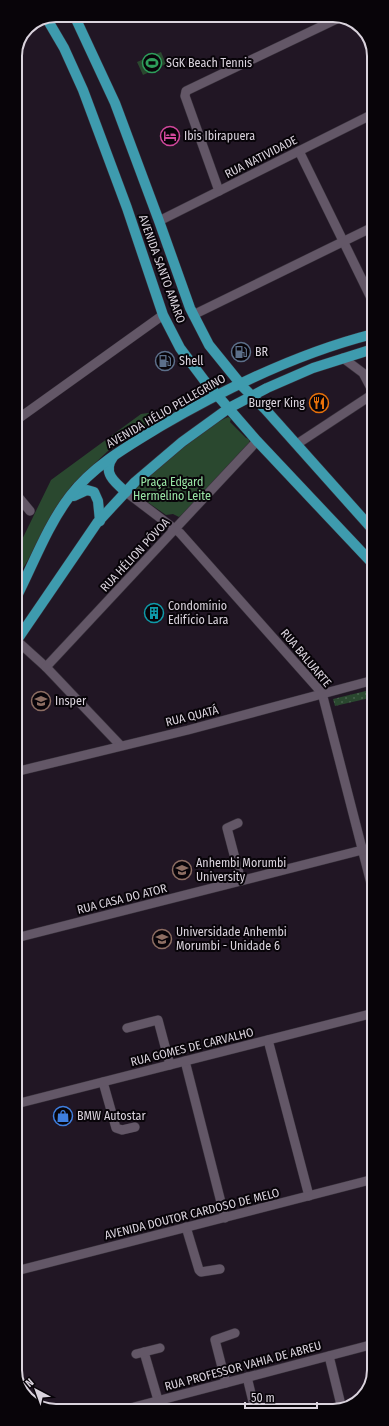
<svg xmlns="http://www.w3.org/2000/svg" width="389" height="1426" font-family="'Fira Sans Condensed',sans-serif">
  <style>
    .green { fill: #2a482f }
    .garden { fill: url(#garden-dots) }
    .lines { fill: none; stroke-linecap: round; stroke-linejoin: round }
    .street-casing { stroke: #38313b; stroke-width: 10 }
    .primary-casing { stroke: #38313b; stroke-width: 11 }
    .street { stroke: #635767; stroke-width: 9 }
    .primary { stroke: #3e9bae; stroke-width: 10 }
    .labels { text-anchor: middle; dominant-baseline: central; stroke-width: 4; stroke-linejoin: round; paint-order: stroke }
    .poi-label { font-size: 12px; fill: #dad3dd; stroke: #080409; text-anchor: start }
    .street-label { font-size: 12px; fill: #dad3dd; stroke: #080409 }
    .park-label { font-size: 12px; fill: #99e5a5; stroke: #080409 }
    .rim { fill: none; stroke: #dad3dd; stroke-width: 2 }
  </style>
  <defs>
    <pattern id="garden-dots" width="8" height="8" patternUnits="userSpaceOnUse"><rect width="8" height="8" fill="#2a482f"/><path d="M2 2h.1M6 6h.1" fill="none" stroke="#48624d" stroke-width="1.8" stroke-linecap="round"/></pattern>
  </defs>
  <rect width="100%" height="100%" fill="#211624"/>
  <g class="green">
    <polygon points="161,52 166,64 143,75 137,62"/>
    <polygon points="175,409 109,450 72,485 15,582 15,554 51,480 141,414"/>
    <path d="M228 417 231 419 230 422 246 438 250 439 249 443 184 513 179 517 173 514 166 515 133 492C155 468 198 430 228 417Z"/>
  </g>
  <polygon class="garden" points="374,689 374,697 335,706 333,699"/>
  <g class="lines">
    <defs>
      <g id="street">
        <polyline points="299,151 373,302"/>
        <polyline points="219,191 185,96 186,91 341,17"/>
        <polyline points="159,221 373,114"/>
        <polyline points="193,315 373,227"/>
        <polyline points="343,358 363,373 373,392"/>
        <polyline points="15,421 163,315"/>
        <polyline points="297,444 373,394"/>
        <polyline points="126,492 180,533 322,693 374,895"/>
        <polyline points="15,493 30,511"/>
        <polyline points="15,639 46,667 120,745"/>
        <polyline points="46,667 257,441"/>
        <polyline points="15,772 188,730 374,680"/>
        <polyline points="238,823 227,828 241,881"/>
        <polyline points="16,938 374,847"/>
        <polyline points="16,991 18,990"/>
        <polyline points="127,1028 158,1020 170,1065"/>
        <polyline points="268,1040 309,1196"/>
        <polyline points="185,1061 225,1218"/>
        <polyline points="103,1082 116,1128 122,1130 135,1127"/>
        <polyline points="16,1104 374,1013"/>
        <polyline points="186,1227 199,1270 201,1272 220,1269"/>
        <polyline points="16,1271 374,1179"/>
        <polyline points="144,1352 158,1400"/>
        <polyline points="136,1354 160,1348"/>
        <polyline points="329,1356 342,1409"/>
        <polyline points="247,1377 255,1410"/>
        <polyline points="226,1383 215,1340 235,1333"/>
        <polyline points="160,1400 163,1410"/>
        <polyline points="119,1411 374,1344"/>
      </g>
      <g id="primary">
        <polyline points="74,15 115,103 159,221 190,308 209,345 243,387 265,409 373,530"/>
        <polyline points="47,19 64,48 83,90 127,208 163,315 180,348 204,380 257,441 373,564"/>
        <path d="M113 457C102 472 114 482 126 492"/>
        <polyline points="74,496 87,490 94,492 98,501 100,521"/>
        <path d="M15 600C33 565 47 526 70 496 94 465 128 446 161 426 228 387 298 353 373 334"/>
        <polyline points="15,643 97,523 135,482 182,442 229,408 267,388 313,368 373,349"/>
      </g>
    </defs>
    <use href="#street" class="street-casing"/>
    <use href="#primary" class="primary-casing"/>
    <use href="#street" class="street"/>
    <use href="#primary" class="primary"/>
  </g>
  <defs>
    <symbol id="stadium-ring" viewBox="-11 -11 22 22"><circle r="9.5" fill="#080409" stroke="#2e9e5b" stroke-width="1.5"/><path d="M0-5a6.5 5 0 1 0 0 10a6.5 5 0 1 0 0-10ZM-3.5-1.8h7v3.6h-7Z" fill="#2e9e5b"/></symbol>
    <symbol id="hotel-ring" viewBox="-11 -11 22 22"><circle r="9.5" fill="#080409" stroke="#d1479c" stroke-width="1.5"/><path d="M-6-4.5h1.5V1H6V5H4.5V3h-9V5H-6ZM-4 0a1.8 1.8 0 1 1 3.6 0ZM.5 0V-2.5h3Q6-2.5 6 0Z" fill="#d1479c"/></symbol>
    <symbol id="fuel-ring" viewBox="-11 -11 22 22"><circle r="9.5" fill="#080409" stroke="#5c6f8a" stroke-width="1.5"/><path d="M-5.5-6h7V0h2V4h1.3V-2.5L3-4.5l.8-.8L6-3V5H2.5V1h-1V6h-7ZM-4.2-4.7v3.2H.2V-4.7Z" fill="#5c6f8a"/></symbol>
    <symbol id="restaurant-ring" viewBox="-11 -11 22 22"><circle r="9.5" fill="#080409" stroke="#e8710a" stroke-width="1.5"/><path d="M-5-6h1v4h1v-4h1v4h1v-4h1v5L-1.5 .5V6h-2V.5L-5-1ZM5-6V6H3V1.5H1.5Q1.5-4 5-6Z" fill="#e8710a"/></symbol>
    <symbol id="building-ring" viewBox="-11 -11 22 22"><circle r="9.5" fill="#080409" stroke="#0f9aa8" stroke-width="1.5"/><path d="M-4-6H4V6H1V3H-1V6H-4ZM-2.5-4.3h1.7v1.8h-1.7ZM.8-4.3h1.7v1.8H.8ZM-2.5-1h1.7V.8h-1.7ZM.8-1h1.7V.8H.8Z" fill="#0f9aa8"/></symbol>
    <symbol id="university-ring" viewBox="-11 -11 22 22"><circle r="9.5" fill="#080409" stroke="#8d6e63" stroke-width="1.5"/><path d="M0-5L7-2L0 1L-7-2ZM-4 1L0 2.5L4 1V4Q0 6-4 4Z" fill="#8d6e63"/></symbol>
    <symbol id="shop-ring" viewBox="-11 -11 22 22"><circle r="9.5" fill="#080409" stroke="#3f7fe0" stroke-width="1.5"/><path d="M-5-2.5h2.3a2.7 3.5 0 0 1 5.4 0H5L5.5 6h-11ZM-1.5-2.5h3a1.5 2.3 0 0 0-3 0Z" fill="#3f7fe0"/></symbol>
  </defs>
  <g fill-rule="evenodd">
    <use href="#stadium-ring" x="141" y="52" width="22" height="22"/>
    <use href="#hotel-ring" x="159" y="125" width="22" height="22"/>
    <use href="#fuel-ring" x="230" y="341" width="22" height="22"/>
    <use href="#fuel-ring" x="154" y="350" width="22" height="22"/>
    <use href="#restaurant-ring" x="308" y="392" width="22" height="22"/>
    <use href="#building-ring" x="143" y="602" width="22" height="22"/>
    <use href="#university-ring" x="30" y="690" width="22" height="22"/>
    <use href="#university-ring" x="171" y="859" width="22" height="22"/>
    <use href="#university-ring" x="151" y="928" width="22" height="22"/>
    <use href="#shop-ring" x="52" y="1105" width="22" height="22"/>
  </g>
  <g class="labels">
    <g class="poi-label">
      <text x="166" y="63">SGK Beach Tennis</text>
      <text x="184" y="136">Ibis Ibirapuera</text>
      <text x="255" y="352">BR</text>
      <text x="179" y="361">Shell</text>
      <text x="305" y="403" text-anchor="end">Burger King</text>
      <text x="168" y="606">Condomínio<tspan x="168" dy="14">Edifício Lara</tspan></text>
      <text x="55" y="701">Insper</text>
      <text x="196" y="863">Anhembi Morumbi<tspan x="196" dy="14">University</tspan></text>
      <text x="176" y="932">Universidade Anhembi<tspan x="176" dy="14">Morumbi - Unidade 6</tspan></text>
      <text x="77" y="1116">BMW Autostar</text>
    </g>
    <g class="street-label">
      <text transform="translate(261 157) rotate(-27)">RUA NATIVIDADE</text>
      <text transform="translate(162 269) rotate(70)">AVENIDA SANTO AMARO</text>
      <text transform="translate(166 411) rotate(-30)">AVENIDA HÉLIO PELLEGRINO</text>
      <text transform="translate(135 555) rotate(-47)">RUA HÉLION PÓVOA</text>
      <text transform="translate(306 658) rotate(50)">RUA BALUARTE</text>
      <text transform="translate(192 716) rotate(-14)">RUA QUATÁ</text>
      <text transform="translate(122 899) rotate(-14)">RUA CASA DO ATOR</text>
      <text transform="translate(192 1047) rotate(-14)">RUA GOMES DE CARVALHO</text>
      <text transform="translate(192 1214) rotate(-14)">AVENIDA DOUTOR CARDOSO DE MELO</text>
      <text transform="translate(243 1366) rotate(-15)">RUA PROFESSOR VAHIA DE ABREU</text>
    </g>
    <g class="park-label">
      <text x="172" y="482">Praça Edgard<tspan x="172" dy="14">Hermelino Leite</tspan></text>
    </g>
  </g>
  <path d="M0 0H389V1426H0ZM56 22H333A34 34 0 0 1 367 56V1370A34 34 0 0 1 333 1404H56A34 34 0 0 1 22 1370V56A34 34 0 0 1 56 22Z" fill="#080409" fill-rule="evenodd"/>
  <path class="rim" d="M56 22H333A34 34 0 0 1 367 56V1370A34 34 0 0 1 333 1404H56A34 34 0 0 1 22 1370V56A34 34 0 0 1 56 22Z"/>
  <g transform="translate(36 1390) rotate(319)" stroke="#080409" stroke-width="3" paint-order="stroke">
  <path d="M0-3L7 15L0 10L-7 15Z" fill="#dad3dd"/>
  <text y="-6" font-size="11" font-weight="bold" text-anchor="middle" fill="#dad3dd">N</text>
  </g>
  <path d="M245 1402v6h72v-6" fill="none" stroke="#dad3dd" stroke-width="2"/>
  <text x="251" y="1402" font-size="12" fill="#dad3dd" stroke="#080409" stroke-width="3" paint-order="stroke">50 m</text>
</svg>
